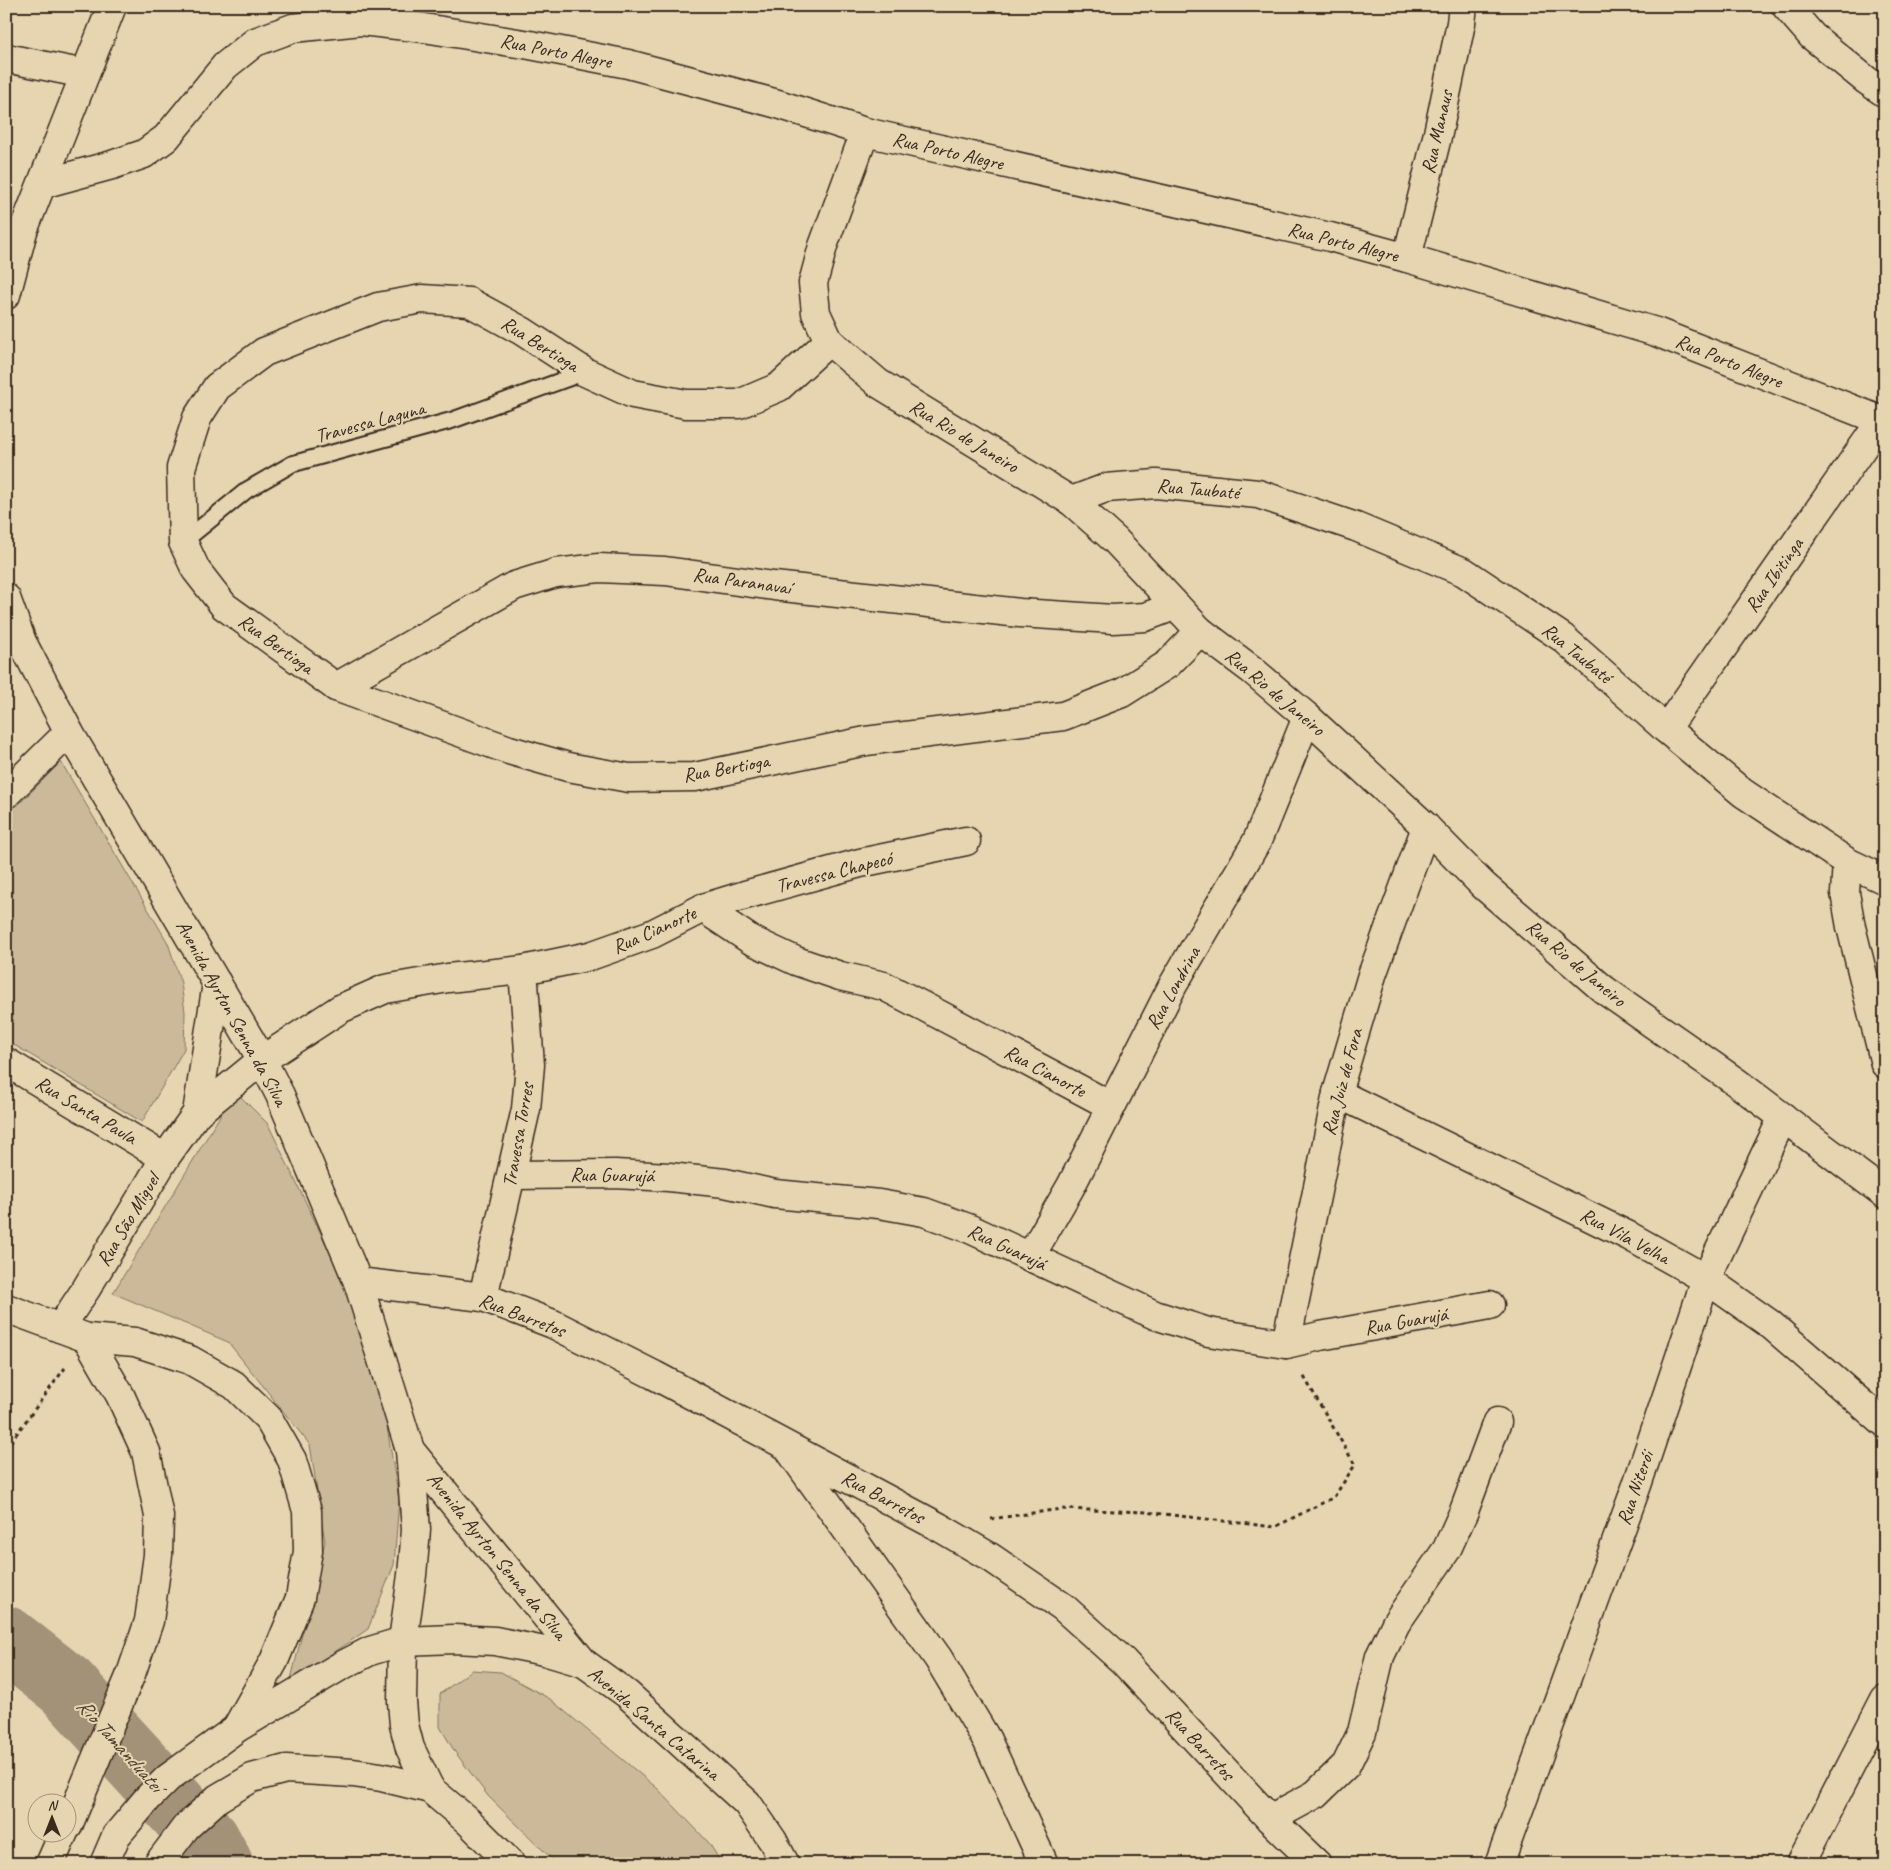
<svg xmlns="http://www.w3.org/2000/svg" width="1891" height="1870" font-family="Caveat,sans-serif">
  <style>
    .green { fill: #cbb99a; stroke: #83725c }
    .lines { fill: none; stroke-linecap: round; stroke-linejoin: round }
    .river { stroke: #a39278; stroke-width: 66 }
    .lane-casing { stroke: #3b2a1e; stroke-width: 19 }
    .street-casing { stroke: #3b2a1e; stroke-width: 31 }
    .secondary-casing { stroke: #3b2a1e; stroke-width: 31 }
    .path { stroke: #3b2a1e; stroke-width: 3; stroke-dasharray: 4 4; stroke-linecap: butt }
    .lane { stroke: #e7d5b2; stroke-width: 15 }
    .street { stroke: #e7d5b2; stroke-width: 28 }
    .secondary { stroke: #e7d5b2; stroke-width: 28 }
    .labels { text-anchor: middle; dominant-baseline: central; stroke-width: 4; stroke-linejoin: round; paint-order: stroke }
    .street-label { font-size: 20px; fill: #3b2a1e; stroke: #e7d5b2 }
    .water-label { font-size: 21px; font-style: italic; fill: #503f30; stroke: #e7d5b2 }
  </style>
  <rect width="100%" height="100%" fill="#e7d5b2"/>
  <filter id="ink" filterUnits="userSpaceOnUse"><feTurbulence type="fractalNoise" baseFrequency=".02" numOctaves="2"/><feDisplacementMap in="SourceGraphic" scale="10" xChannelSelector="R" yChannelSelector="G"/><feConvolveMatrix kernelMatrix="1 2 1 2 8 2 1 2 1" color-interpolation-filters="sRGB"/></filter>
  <g filter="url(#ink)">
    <g class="green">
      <polygon points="61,762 168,943 181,983 185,1012 184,1049 142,1122 6,1040 6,817"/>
      <polygon points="235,1091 268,1124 337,1267 361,1333 385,1415 399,1500 394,1565 368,1629 290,1683 325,1542 310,1445 228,1342 113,1293"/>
      <polygon points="472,1670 501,1672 550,1699 658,1789 709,1843 722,1864 557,1864 488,1796 455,1752 440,1727 440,1694"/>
    </g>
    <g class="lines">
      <polyline class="river" points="6,1639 66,1686 207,1840 220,1864"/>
      <defs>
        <polyline id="lane" points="183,542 247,490 292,464 453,420 585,372"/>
        <g id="street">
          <polyline points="1786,6 1812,36 1866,80 1885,93"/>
          <polyline points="6,58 85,74"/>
          <polyline points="865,132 823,246 813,283 816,313 829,341 878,383 1071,501 1115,540 1200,631 1252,670 1307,717 1426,827 1483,885 1603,989 1736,1082 1885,1194"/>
          <polyline points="42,184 112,165 144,154 166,138 225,66 255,42 293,28 361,21 424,28 530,45 628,64 778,104 865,132 1330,237 1407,258 1656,332 1885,422"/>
          <polyline points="1407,258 1438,133 1461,23 1463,6"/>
          <polyline points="829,341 779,387 739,404 686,404 633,394 585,372 522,331 469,302 422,299 378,307 264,352 217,387 197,418 181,468 183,542 196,570 224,606 336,687 509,750 568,767 629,778 695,777 866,741 1063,716 1122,693 1168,664 1200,631"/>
          <polyline points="1071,501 1106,488 1156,484 1258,494 1356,527 1464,572 1563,638 1666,729 1743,793 1847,862 1885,880"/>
          <polyline points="336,687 514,586 556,573 599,568 665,571 774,586 1020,613 1113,619 1145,617 1174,606"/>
          <polyline points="1666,729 1881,421"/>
          <polyline points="6,794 69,732"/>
          <polyline points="1847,862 1845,893 1851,927 1885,1064"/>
          <polyline points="703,908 751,940 796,961 840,976 884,986 940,1015 1111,1106"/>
          <polyline points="6,1062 165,1158"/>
          <polyline points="1337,1093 1629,1236 1706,1279 1770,1324 1885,1424"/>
          <polyline points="197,1113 217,983"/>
          <polyline points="512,1175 615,1174 669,1177 725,1183 775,1194 879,1204 924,1212 968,1228 1155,1315 1208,1332 1286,1344 1320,1336 1490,1305"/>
          <polyline points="1030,1257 1071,1186 1173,985 1257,841 1307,717"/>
          <polyline points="358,1282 483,1297 553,1324 654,1375 939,1527 990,1557 1063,1607 1123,1661 1270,1819 1317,1864"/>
          <polyline points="483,1297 526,1109 530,1065 523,970"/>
          <polyline points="60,1328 86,1289 165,1158 197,1113 262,1060 340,1009 385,989 448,978 523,970 590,956 652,934 703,908 745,895 860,863 966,841"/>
          <polyline points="1286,1344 1337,1093 1372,975 1426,827"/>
          <polyline points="791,1452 938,1658 987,1740 1044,1864"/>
          <polyline points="1270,1819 1316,1794 1346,1765 1362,1732 1380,1656 1396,1623 1447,1549 1464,1511 1497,1422"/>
          <polyline points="1499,1864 1637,1485 1706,1279 1783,1117"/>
          <polyline points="1800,1864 1885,1699"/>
        </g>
        <g id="secondary">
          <polyline points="6,295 23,231 112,6"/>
          <polyline points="6,598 22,642 69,732 262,1060 280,1095 358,1282 410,1450 416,1530 412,1575 403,1641 402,1702 404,1725 410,1748 430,1789"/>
          <polyline points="6,1308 87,1338 135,1342 190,1360 234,1385 268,1418 292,1460 307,1511 308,1551 300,1598 274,1661 237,1727"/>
          <polyline points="410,1450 584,1663"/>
          <polyline points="68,1826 131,1674 149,1621 158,1555 159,1516 146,1452 120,1395 87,1338"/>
          <polyline points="50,1864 64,1832"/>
          <polyline points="104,1864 116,1836 148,1798 168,1778 237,1728 339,1667 370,1651 403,1641 454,1639 495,1641 544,1651 584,1663 627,1694 747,1803 773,1841 785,1864"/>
          <polyline points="158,1864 186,1827 218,1798 252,1778 286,1769 353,1773 381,1777 430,1789 468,1821 511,1864"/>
        </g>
      </defs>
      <use href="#lane" class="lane-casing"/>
      <use href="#street" class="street-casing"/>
      <use href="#secondary" class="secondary-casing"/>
      <g class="path">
        <polyline points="6,1448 65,1368"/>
        <polyline points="991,1519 1061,1509 1146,1512 1275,1527 1334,1497 1355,1465 1303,1375"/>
      </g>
      <use href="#lane" class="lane"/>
      <use href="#street" class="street"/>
      <use href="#secondary" class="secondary"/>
    </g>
  </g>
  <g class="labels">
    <g class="street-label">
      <text transform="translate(556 51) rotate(11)">Rua Porto Alegre</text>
      <text transform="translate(1437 132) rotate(-77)">Rua Manaus</text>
      <text transform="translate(948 151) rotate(13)">Rua Porto Alegre</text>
      <text transform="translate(1343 242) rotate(14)">Rua Porto Alegre</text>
      <text transform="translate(540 344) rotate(32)">Rua Bertioga</text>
      <text transform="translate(1729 361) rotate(22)">Rua Porto Alegre</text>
      <text transform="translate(370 422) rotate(-15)">Travessa Laguna</text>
      <text transform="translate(964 436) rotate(31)">Rua Rio de Janeiro</text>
      <text transform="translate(1198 489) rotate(5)">Rua Taubaté</text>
      <text transform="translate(1774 575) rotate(-55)">Rua Ibitinga</text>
      <text transform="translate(742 581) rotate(8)">Rua Paranavaí</text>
      <text transform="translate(276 644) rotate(36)">Rua Bertioga</text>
      <text transform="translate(1577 653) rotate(39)">Rua Taubaté</text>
      <text transform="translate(1275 692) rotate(40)">Rua Rio de Janeiro</text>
      <text transform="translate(726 768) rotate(-10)">Rua Bertioga</text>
      <text transform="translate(834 872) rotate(-14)">Travessa Chapecó</text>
      <text transform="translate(654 930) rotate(-24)">Rua Cianorte</text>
      <text transform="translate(1576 963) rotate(40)">Rua Rio de Janeiro</text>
      <text transform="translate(1173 988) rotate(-61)">Rua Londrina</text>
      <text transform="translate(232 1013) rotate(61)">Avenida Ayrton Senna da Silva</text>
      <text transform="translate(1045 1071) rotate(28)">Rua Cianorte</text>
      <text transform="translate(1342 1082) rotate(-75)">Rua Juiz de Fora</text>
      <text transform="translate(86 1110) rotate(31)">Rua Santa Paula</text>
      <text transform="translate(518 1135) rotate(-80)">Travessa Torres</text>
      <text transform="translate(612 1175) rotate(1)">Rua Guarujá</text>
      <text transform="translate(128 1220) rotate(-59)">Rua São Miguel</text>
      <text transform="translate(1625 1236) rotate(28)">Rua Vila Velha</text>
      <text transform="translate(1007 1247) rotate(25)">Rua Guarujá</text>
      <text transform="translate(522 1315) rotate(21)">Rua Barretos</text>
      <text transform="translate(1406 1321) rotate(-10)">Rua Guarujá</text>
      <text transform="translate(1635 1488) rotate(-71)">Rua Niterói</text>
      <text transform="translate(883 1497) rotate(28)">Rua Barretos</text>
      <text transform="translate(497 1556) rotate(51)">Avenida Ayrton Senna da Silva</text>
      <text transform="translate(654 1723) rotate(40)">Avenida Santa Catarina</text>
      <text transform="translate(1200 1744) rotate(47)">Rua Barretos</text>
    </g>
    <g class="water-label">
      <text transform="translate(120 1745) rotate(48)">Rio Tamanduateí</text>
    </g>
  </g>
  <rect width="1891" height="1870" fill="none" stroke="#e7d5b2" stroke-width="25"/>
  <rect x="12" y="12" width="1866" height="1845" fill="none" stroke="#3b2a1e" stroke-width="2" filter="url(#ink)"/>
  <g transform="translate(52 1818)"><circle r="24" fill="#e7d5b2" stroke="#a29177"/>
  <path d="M0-4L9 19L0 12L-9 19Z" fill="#3b2a1e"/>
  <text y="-8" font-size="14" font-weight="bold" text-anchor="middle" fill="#3b2a1e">N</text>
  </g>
</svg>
